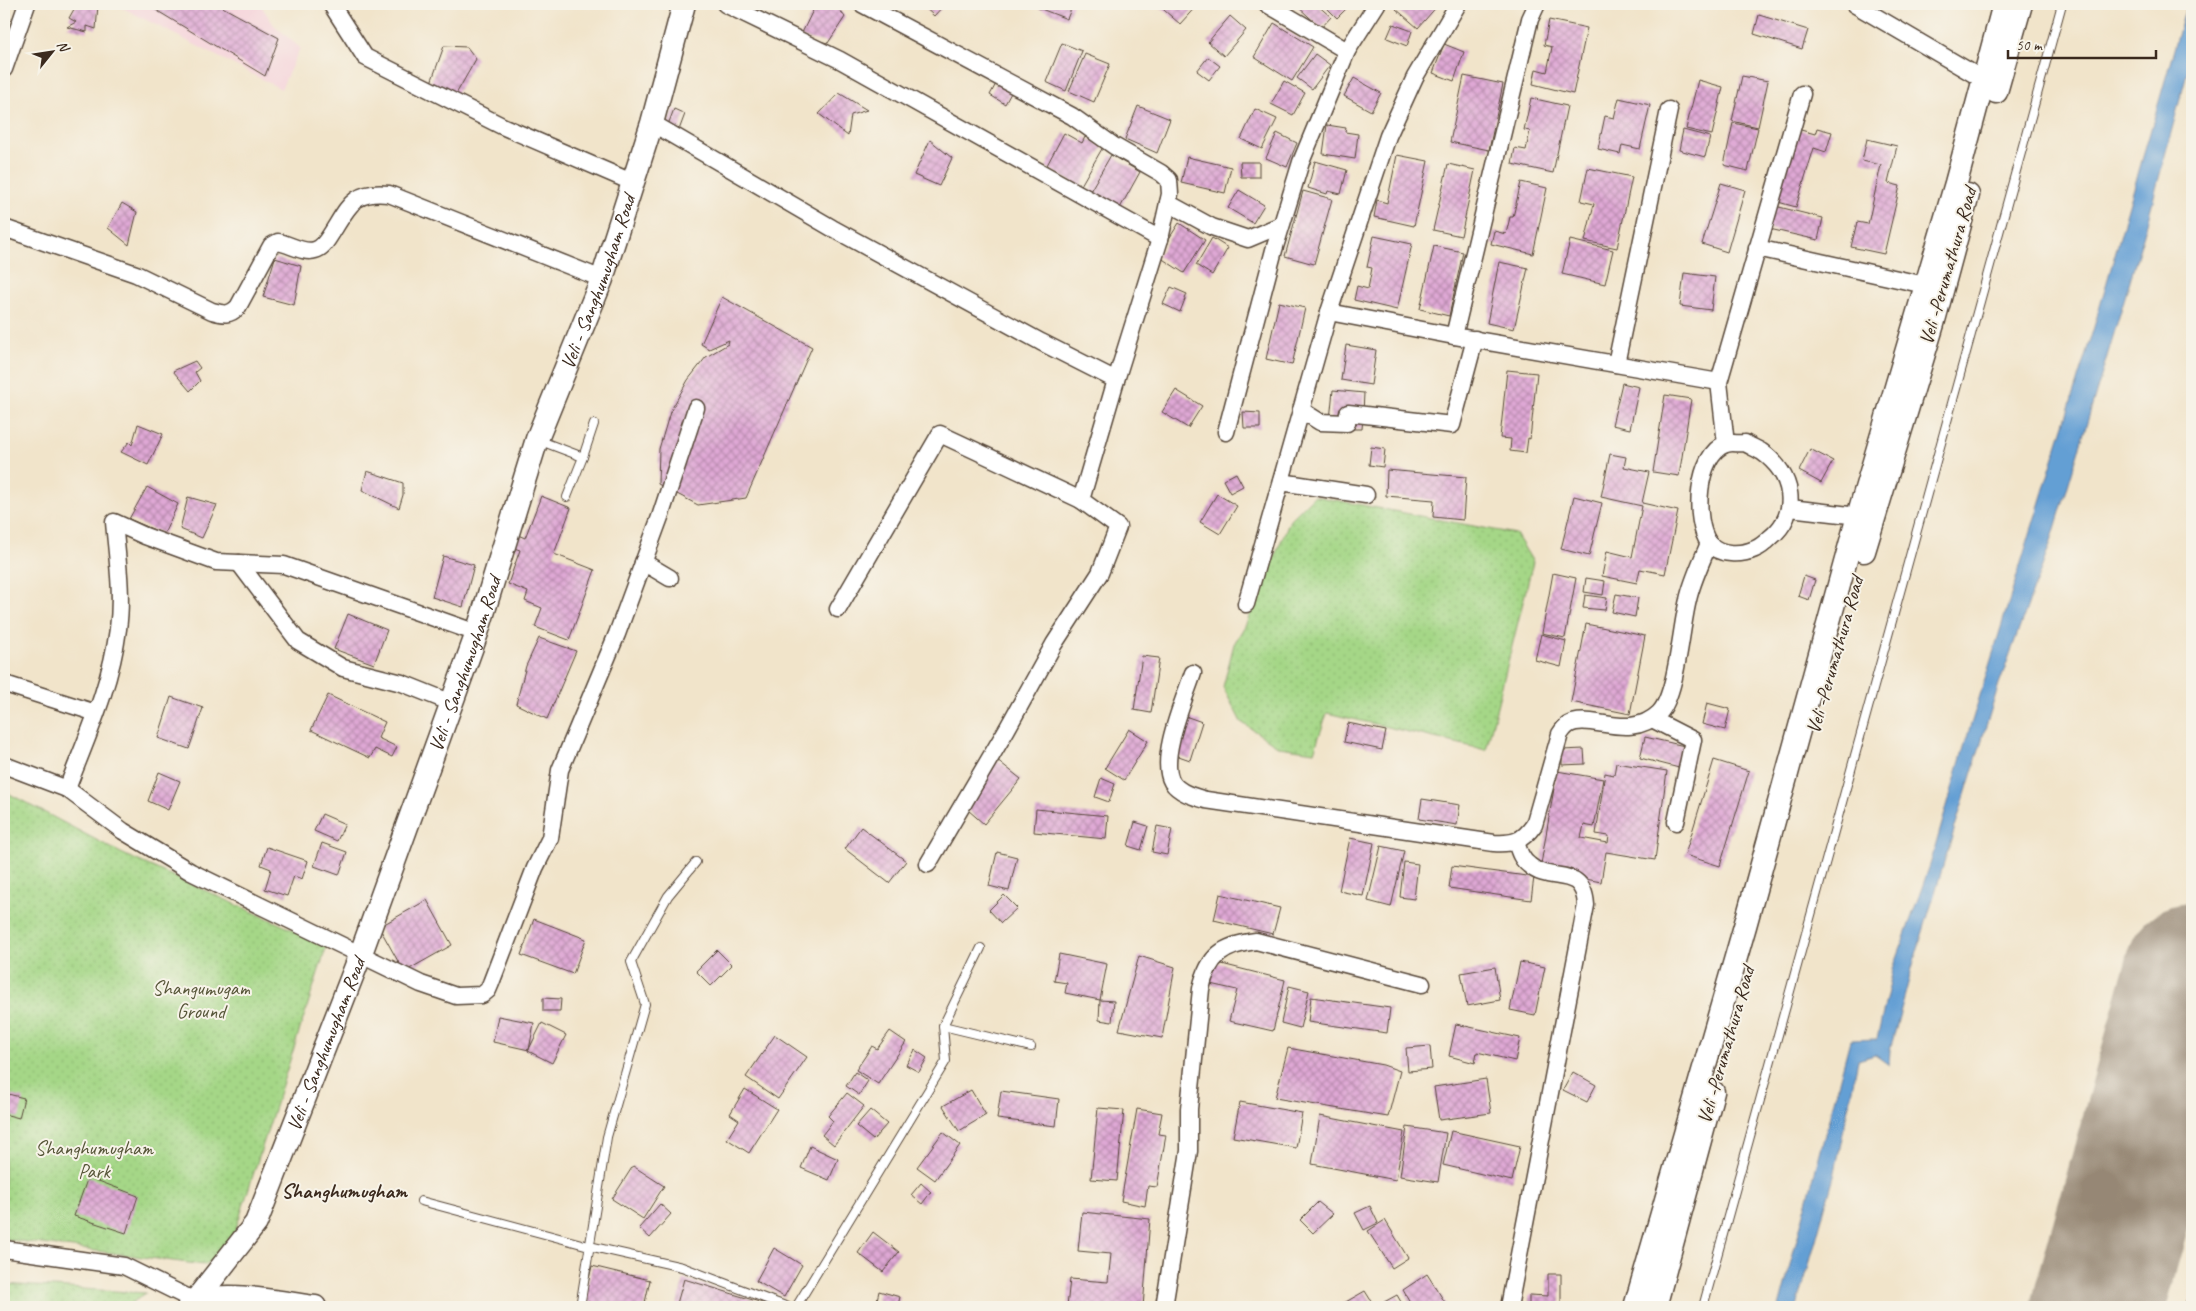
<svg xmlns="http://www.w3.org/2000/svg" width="2196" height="1311" font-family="Caveat,sans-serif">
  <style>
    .built { fill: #f5cfd9 }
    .park { fill: url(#park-dots); stroke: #708052 }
    .water { fill: #649fd4; stroke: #506479 }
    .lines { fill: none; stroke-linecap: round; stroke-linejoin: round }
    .runway { stroke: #968774; stroke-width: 132 }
    .building { fill: url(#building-cross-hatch) }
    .lane-casing { stroke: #564638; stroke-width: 10 }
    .street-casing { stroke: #564638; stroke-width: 19 }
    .secondary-casing { stroke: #564638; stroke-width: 25 }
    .lane { stroke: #fff; stroke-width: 8 }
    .street { stroke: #fff; stroke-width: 16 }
    .secondary { stroke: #fff; stroke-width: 22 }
    .labels { text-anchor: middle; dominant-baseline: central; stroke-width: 4; stroke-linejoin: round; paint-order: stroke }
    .street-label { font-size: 20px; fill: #3b2a1e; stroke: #f7f3e8 }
    .park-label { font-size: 20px; fill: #565538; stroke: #f7f3e8 }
    .neighbourhood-label { font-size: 21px; font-weight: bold; fill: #3b2a1e; stroke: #f7f3e8 }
  </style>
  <defs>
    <pattern id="park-dots" width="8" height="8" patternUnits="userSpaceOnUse" patternTransform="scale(1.25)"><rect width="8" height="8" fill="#a5d787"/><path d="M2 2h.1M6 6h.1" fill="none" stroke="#8fb974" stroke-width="1.8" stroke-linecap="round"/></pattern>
    <pattern id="building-cross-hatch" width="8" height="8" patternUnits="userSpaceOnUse" patternTransform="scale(1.25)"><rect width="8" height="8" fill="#dfa8d5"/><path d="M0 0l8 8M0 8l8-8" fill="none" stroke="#b689ac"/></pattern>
  </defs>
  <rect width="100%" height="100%" fill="#f7f3e8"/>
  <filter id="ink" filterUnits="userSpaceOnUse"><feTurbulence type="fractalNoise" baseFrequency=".02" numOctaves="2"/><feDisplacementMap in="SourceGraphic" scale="10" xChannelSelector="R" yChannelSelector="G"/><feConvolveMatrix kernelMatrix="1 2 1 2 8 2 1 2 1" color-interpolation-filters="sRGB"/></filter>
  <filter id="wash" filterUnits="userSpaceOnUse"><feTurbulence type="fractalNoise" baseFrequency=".0096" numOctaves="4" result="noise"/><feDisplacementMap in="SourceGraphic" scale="20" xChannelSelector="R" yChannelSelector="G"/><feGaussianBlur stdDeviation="1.12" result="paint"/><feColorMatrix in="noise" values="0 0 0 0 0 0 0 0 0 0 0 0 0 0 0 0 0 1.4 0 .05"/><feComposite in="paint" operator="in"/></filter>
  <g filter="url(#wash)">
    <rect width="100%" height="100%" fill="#f1e4ca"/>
    <polygon class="built" points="123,4 260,4 274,25 300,48 281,89 121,7"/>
    <g class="park">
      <polygon points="1314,496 1516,534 1533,562 1486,750 1327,713 1314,752 1279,747 1241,722 1223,687 1234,644 1246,624 1290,520"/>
      <polygon points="4,791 121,853 327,945 229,1250 204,1265 4,1239"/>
      <polygon points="4,1284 146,1293 126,1307 4,1307"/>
    </g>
    <polygon class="water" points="2187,4 2192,4 2192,54 2144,234 2051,542 1999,684 1914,961 1890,1050 1889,1065 1875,1055 1858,1060 1835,1172 1797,1307 1779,1307 1850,1040 1877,1039 1893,969 1930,865 1964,747 2094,327"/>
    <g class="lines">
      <polyline class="runway" points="2098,1307 2192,969"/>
    </g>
    <g id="blocks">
      <g class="building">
        <polygon points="77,4 98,5 96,29 87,26 87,32 67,27 76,22 69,18"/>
        <polygon points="146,4 217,4 279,38 265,76"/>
        <polygon points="816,4 835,4 845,17 828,43 800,37"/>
        <polygon points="921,4 945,4 934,16"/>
        <polygon points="1037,4 1073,4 1067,19 1036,7"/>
        <polygon points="1157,4 1198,4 1180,24"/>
        <polygon points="1295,4 1316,4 1331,17 1321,28"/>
        <polygon points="1323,4 1351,4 1337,18"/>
        <polygon points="1400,4 1439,4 1418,28 1396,9"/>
        <polygon points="1759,15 1808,30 1802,49 1754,34"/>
        <polygon points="1230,16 1246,30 1224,56 1208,42"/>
        <polygon points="1549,20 1587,28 1573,94 1533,84 1536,69 1547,72 1552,47 1544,45"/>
        <polygon points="1274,23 1313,47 1292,81 1254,57"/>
        <polygon points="1393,24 1412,31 1407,46 1387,38"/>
        <polygon points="1062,43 1082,51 1066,91 1046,82"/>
        <polygon points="1444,44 1464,52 1454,81 1433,73"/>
        <polygon points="444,46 467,47 476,59 455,96 444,87 428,91"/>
        <polygon points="1085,54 1110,64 1094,102 1069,91"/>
        <polygon points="1315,54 1330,65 1312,89 1297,78"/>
        <polygon points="1208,57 1220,66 1209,80 1197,71"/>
        <polygon points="1464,76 1503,84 1489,150 1450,142"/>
        <polygon points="1742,76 1768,81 1758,127 1732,121"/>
        <polygon points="1354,78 1381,93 1371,111 1344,96"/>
        <polygon points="1698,80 1723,87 1712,135 1686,129"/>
        <polygon points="1284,81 1305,93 1293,115 1271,104"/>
        <polygon points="997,82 1012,91 1005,104 990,95"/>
        <polygon points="839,93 867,110 851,115 848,136 819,114"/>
        <polygon points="1531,98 1567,106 1553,173 1512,164 1515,148 1526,150 1530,131 1524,130"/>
        <polygon points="1619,98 1650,105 1640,149 1622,145 1620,154 1598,149 1605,116 1614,118"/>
        <polygon points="1138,106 1170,119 1157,153 1125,139"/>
        <polygon points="674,109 685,114 679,130 666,130"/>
        <polygon points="1255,109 1277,119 1262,149 1241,139"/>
        <polygon points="1733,123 1758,128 1748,171 1724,165"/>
        <polygon points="1327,125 1346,128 1345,132 1358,134 1355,159 1323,154"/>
        <polygon points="1794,128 1815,134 1817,128 1832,132 1826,152 1814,148 1796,207 1771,200"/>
        <polygon points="1683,130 1710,137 1705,157 1679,150"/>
        <polygon points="1064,133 1082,143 1085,137 1103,147 1080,187 1046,167"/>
        <polygon points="1277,133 1297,143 1287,167 1266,158"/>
        <polygon points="1867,139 1897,146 1888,183 1900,186 1884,254 1851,247 1857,222 1868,224 1881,165 1862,161"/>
        <polygon points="930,140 952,158 939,186 914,175"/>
        <polygon points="1111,155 1140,172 1115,217 1085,200"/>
        <polygon points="1397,155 1428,161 1414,226 1374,217 1377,200 1387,203"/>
        <polygon points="1187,157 1231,167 1225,193 1181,183"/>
        <polygon points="1315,161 1347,170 1341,194 1328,191 1327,194 1308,188"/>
        <polygon points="1240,162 1259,162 1259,177 1241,177"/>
        <polygon points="1448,164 1475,170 1461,236 1433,230"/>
        <polygon points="1588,168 1632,177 1617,248 1585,241 1594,204 1581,201"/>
        <polygon points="1521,182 1547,188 1533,254 1491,244 1494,231 1506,234 1510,217 1513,217"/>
        <polygon points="1721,183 1745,190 1727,252 1702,244"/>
        <polygon points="1239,190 1264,205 1253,223 1228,208"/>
        <polygon points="1303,191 1332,199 1314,264 1285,256"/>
        <polygon points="122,203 137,212 129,245 108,228"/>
        <polygon points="1771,205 1823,218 1818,240 1765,228"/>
        <polygon points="1179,223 1205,240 1184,273 1158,256"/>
        <polygon points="1374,236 1412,244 1397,310 1354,300 1357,286 1368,289 1372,268 1367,267"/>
        <polygon points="1212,238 1228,248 1212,275 1196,265"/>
        <polygon points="1570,240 1613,250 1605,284 1562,274"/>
        <polygon points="1434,246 1463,252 1449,316 1420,309"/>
        <polygon points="275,258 301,266 294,305 263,297"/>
        <polygon points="1499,262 1528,268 1514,329 1487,323"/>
        <polygon points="1684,273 1715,277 1711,310 1680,306"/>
        <polygon points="1171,287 1187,294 1180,312 1163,304"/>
        <polygon points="722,297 812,347 746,498 698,505 658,484 659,449 670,412 688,380 706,357 728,344 729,340 709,349 701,344"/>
        <polygon points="1279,302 1305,308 1292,365 1266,359"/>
        <polygon points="1346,345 1376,350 1371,385 1341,380"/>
        <polygon points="195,361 200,368 195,372 200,381 190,391 173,371"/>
        <polygon points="1507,370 1537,373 1530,439 1528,438 1526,453 1510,451 1511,439 1500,438"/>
        <polygon points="1622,383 1639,387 1630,429 1612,425"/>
        <polygon points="1176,390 1202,406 1188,428 1162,412"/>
        <polygon points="1333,390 1364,393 1363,413 1330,420"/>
        <polygon points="1665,395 1691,399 1679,476 1653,472"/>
        <polygon points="1243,412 1260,413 1260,428 1244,428"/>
        <polygon points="1351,416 1363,417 1362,429 1350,429"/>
        <polygon points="138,424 163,434 148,465 121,452 129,442 132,445"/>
        <polygon points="1371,447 1385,449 1383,467 1369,465"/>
        <polygon points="1810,449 1833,461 1821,483 1799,471"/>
        <polygon points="1610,454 1626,457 1624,467 1649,472 1642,503 1678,511 1665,574 1640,569 1637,583 1602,576 1607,551 1632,557 1642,506 1601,497"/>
        <polygon points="1387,470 1466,477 1463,520 1433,517 1434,500 1386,496"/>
        <polygon points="367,471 403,483 403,495 399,508 362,490"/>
        <polygon points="1236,473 1243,486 1230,493 1223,480"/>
        <polygon points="147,487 178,504 164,534 129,519"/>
        <polygon points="1217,494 1237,506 1220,534 1200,522"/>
        <polygon points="541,496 571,508 554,554 595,570 569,640 535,627 542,608 525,601 528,592 508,584 520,550 514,548 518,535 525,538"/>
        <polygon points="1574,496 1602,503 1589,556 1561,549"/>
        <polygon points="188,497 217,505 202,538 180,529"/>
        <polygon points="443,556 474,565 463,607 432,597"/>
        <polygon points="1553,573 1576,578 1565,638 1542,633"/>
        <polygon points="1804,576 1815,580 1809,600 1798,596"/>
        <polygon points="1586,578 1605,581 1603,595 1584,592"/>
        <polygon points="1616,594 1638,598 1635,617 1612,612"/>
        <polygon points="1585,595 1607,598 1605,610 1583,608"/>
        <polygon points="348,614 387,630 374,664 334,649"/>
        <polygon points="1586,624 1645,636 1630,714 1571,702"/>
        <polygon points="1541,634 1566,641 1561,667 1535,660"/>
        <polygon points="539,638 576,651 547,719 516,704 526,666"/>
        <polygon points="1142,656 1159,658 1151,713 1134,710"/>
        <polygon points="328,695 385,722 378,738 397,747 392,757 375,749 370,758 311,730"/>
        <polygon points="171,697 203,708 189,749 158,738"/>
        <polygon points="1707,703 1730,709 1725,730 1702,724"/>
        <polygon points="1185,716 1202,722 1190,760 1173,754"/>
        <polygon points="1348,723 1386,731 1382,750 1344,742"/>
        <polygon points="1129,729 1148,741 1124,780 1105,768"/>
        <polygon points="1645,737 1689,747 1683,769 1640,758"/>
        <polygon points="1584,749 1585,764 1562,765 1562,750"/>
        <polygon points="996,759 1021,779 984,824 960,803"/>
        <polygon points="1714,760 1749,771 1720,866 1685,855"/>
        <polygon points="1616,763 1667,771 1655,860 1606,852 1601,882 1540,870 1557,771 1603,779 1594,827 1584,825 1581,838 1608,843 1609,836 1596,834 1605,773 1614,775"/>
        <polygon points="159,772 180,781 168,810 148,801"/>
        <polygon points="1101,778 1115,784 1109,802 1095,797"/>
        <polygon points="1422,799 1460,805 1457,825 1419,819"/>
        <polygon points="1036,809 1108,816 1106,839 1034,832"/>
        <polygon points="322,814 345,824 337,841 314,831"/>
        <polygon points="1135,822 1148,826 1141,850 1128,846"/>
        <polygon points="1157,826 1172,829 1167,855 1152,852"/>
        <polygon points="861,827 906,861 889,883 845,849"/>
        <polygon points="1350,838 1374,843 1363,896 1339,891"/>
        <polygon points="322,843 347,852 339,875 314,866"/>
        <polygon points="1381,846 1404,851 1391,907 1368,901"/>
        <polygon points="267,847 308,861 302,879 294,876 287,896 265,889 271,869 261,865"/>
        <polygon points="997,852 1017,857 1009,891 989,886"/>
        <polygon points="1404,862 1418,864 1414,899 1400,897"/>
        <polygon points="1452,866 1534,877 1531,900 1449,888"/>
        <polygon points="1220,894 1280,908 1273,934 1214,920"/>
        <polygon points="1004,895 1017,908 1001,923 989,910"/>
        <polygon points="427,900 452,945 404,972 379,927"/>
        <polygon points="534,919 586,939 573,974 521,955"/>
        <polygon points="717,950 732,965 711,986 696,971"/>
        <polygon points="1059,954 1107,964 1100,1000 1065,993 1067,983 1054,981"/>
        <polygon points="1139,956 1175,967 1162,1038 1119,1030"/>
        <polygon points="1206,960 1285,980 1273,1031 1229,1021 1237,990 1201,982"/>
        <polygon points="1520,962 1545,967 1535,1015 1510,1010"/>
        <polygon points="1495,967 1500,1000 1467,1006 1461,973"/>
        <polygon points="1289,986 1309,991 1300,1028 1281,1023"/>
        <polygon points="1311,997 1390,1008 1387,1033 1308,1022"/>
        <polygon points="543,998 561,999 560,1011 543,1011"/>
        <polygon points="1100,1000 1114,1001 1112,1022 1099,1020"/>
        <polygon points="498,1016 534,1023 529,1050 493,1042"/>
        <polygon points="542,1023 566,1035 552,1063 528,1051"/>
        <polygon points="1456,1024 1520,1038 1515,1061 1477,1052 1475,1063 1449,1056"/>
        <polygon points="890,1031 906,1042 878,1084 856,1070 872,1046 877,1049"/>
        <polygon points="775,1035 807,1057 778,1099 746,1077"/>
        <polygon points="1430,1046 1432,1069 1408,1071 1406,1048"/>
        <polygon points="1288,1048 1383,1065 1400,1071 1388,1117 1275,1098"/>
        <polygon points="915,1050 927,1058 919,1072 906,1065"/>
        <polygon points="855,1072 868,1081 859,1095 846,1086"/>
        <polygon points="1573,1072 1596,1085 1587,1102 1563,1090"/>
        <polygon points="1486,1079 1491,1113 1439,1120 1434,1087"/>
        <polygon points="745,1089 777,1109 749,1153 727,1139 739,1120 730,1114"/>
        <polygon points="971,1090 986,1115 959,1131 943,1106"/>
        <polygon points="1001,1091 1059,1099 1056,1126 997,1119"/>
        <polygon points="4,1093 24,1098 19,1118 4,1114"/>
        <polygon points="847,1093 864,1106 834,1145 822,1135 833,1121 828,1116"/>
        <polygon points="1240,1102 1302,1113 1296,1148 1233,1137"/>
        <polygon points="1098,1108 1124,1110 1117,1181 1091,1179"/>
        <polygon points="1137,1109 1162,1113 1158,1134 1166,1135 1157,1187 1148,1186 1145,1206 1121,1201"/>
        <polygon points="870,1110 887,1124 873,1140 856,1126"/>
        <polygon points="1320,1116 1404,1132 1396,1180 1312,1164"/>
        <polygon points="1407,1127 1446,1133 1438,1182 1400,1176"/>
        <polygon points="1451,1131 1520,1146 1512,1181 1443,1165"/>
        <polygon points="943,1132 960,1145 935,1180 917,1167"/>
        <polygon points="810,1146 838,1159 829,1180 801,1168"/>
        <polygon points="633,1166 664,1186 643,1219 612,1199"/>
        <polygon points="88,1177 138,1196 126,1233 74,1216"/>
        <polygon points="921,1183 931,1192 922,1204 911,1195"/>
        <polygon points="1318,1202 1333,1214 1313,1233 1300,1220"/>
        <polygon points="660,1204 671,1214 650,1238 639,1228"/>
        <polygon points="1370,1206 1378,1223 1364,1230 1355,1213"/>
        <polygon points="1082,1212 1150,1219 1143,1307 1067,1307 1070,1279 1108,1282 1111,1254 1078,1251"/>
        <polygon points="1385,1220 1408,1258 1392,1268 1368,1231"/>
        <polygon points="873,1232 899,1252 883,1272 858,1253"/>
        <polygon points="774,1248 802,1265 784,1297 756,1281"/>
        <polygon points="592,1266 650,1280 644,1307 609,1307 584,1301"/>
        <polygon points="1427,1274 1448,1307 1413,1307 1403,1290"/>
        <polygon points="1548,1274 1561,1274 1561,1307 1529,1307 1529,1295 1548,1296"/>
        <polygon points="684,1279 766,1304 765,1307 676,1307"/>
        <polygon points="879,1291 900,1297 898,1305 877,1300"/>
        <polygon points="1365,1291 1375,1307 1397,1295 1404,1307 1337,1307"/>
      </g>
    </g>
  </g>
  <g filter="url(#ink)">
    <use href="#blocks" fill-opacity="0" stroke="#564638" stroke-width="1"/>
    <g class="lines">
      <defs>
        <g id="lane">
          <polyline points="538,440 583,457 594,424"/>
          <polyline points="567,497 583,457"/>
          <polyline points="943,1026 1031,1047"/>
          <polyline points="421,1201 589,1246 682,1267 788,1307"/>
          <polyline points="580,1307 607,1137 645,1004 631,962 668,896 696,862"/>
          <polyline points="796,1307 946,1061 943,1026 981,948"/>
          <polyline points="1703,1307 2062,4"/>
          <polyline points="2189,1307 2192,1296"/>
        </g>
        <g id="street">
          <polyline points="331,4 365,57 502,126 634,183"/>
          <polyline points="725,4 840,60 1160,239"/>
          <polyline points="862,4 1072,116 1114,146 1161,173 1169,180 1170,194 1160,239 1116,380"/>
          <polyline points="1267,4 1347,51"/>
          <polyline points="1854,4 1984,80"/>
          <polyline points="4,69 27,4"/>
          <polyline points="652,123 832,228 1041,342 1116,380 1081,500 1118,527 1100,573 1054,644 1007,729 928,864"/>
          <polyline points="1168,203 1212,227 1248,239 1281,225"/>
          <path d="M4 228 136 274 212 311C223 314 229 316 238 307L271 246 278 242C290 244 304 254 315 250 323 248 327 240 331 234 349 206 353 190 389 194L602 279"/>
          <polyline points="1757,248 1925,285"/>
          <polyline points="1329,312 1454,336 1719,382"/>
          <polyline points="1454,336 1530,19 1537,4"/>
          <polyline points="1616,364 1669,110"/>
          <polyline points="1301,410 1320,422 1347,423 1348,413 1452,425 1475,339"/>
          <polyline points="1226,432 1274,250 1301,162 1347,51 1377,4"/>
          <path d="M1745 443C1750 446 1757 449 1762 452 1793 474 1801 513 1770 538 1766 542 1760 547 1755 549 1742 555 1719 556 1709 543 1693 522 1696 454 1726 444 1731 442 1739 444 1745 443Z"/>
          <polyline points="1726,444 1719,382 1802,94"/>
          <polyline points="1281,482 1366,495"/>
          <polyline points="1790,508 1858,516"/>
          <polyline points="643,562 670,578"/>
          <polyline points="239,563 298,641 343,668 402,683 452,703"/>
          <polyline points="1246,604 1329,312 1388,136 1415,77 1458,4"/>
          <polyline points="838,609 940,434 1081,500"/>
          <path d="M1193 673C1185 698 1158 758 1172 782 1179 793 1195 797 1206 800L1494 843C1513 844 1522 842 1534 825L1560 734C1562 731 1565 727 1568 725 1590 712 1629 742 1659 713 1677 695 1681 626 1688 600 1692 581 1702 561 1709 543"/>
          <polyline points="5,684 96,713"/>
          <polyline points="1652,719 1693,740 1676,822"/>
          <polyline points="4,765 67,789 123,831 191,872 421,984 456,996 482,995 488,990 491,983 535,868 550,838 560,770 617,634 660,517 696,408"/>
          <path d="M67 789C87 737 111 685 118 629 123 594 117 557 114 522L145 536 216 562 284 565 477 633"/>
          <polyline points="4,1249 124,1266 195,1301"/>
          <path d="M1164 1307 1189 1151V1109L1201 989C1208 956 1223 945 1256 941L1422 984"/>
          <path d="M1509 1307 1586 905C1583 863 1550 885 1529 865 1521 859 1519 851 1516 842"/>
        </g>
        <g id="secondary">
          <polyline points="1996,92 2021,4"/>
          <polyline points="1864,551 1933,324 1968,195"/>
          <path id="s1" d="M195 1301 256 1223 360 956 477 633 537 439 602 279 652 123 684 4"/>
          <path d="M189 1305C216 1288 284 1303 315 1307"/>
          <polyline points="1635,1307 1745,926 1858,516 1956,183 2004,4"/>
          <polyline points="1655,1307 1713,1092"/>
        </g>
      </defs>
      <use href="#lane" class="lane-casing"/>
      <use href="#street" class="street-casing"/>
      <use href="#secondary" class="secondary-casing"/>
      <use href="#lane" class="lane"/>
      <use href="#street" class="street"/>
      <use href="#secondary" class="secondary"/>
    </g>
  </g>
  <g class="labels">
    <g class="street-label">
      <text transform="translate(1948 266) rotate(-74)">Veli -Perumathura Road</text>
      <text stroke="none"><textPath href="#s1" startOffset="1101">Veli - Sanghumugham Road</textPath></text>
      <text transform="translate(1835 655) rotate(-74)">Veli -Perumathura Road</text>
      <text stroke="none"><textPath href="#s1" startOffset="696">Veli - Sanghumugham Road</textPath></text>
      <text stroke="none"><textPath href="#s1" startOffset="291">Veli - Sanghumugham Road</textPath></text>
      <text transform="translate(1726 1045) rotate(-74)">Veli -Perumathura Road</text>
    </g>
    <g class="park-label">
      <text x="201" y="988">Shangumugam<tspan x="201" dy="23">Ground</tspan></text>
      <text x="94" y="1148">Shanghumugham<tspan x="94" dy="23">Park</tspan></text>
    </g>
    <g class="neighbourhood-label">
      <text x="344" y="1191">Shanghumugham</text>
    </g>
  </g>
  <rect width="2196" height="1311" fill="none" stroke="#f7f3e8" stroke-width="20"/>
  <g transform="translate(52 52) rotate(60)" stroke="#f7f3e8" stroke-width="4" paint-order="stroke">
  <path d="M0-4L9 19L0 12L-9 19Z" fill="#3b2a1e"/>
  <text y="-8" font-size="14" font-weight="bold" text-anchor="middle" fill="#3b2a1e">N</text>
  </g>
  <path d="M2008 50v8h148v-8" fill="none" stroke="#3b2a1e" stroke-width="2.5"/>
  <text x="2016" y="50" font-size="15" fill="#3b2a1e" stroke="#f7f3e8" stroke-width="4" paint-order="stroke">50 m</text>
</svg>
